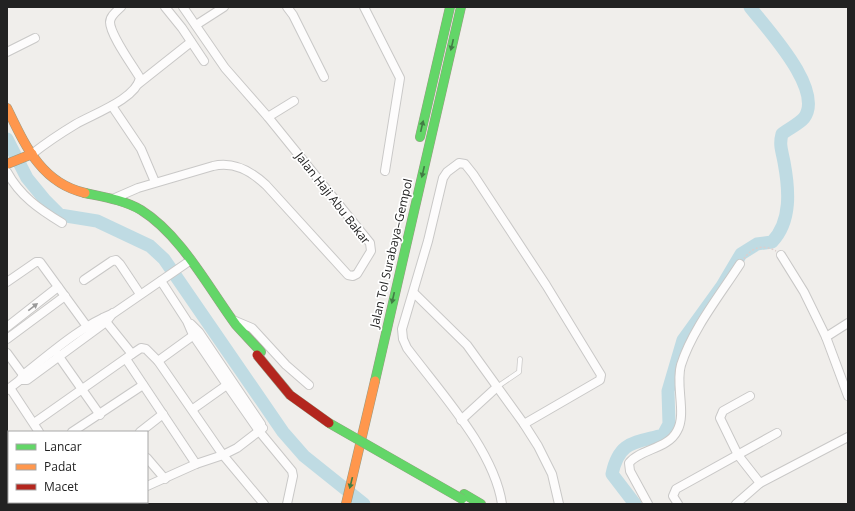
<svg xmlns="http://www.w3.org/2000/svg" width="855" height="511" font-family="'Open Sans',sans-serif">
  <style>
    .lines { fill: none; stroke-linecap: round; stroke-linejoin: round }
    .river { stroke: #bfdbe3; stroke-width: 13 }
    .lane-casing { stroke: #c9c8c7; stroke-width: 5.5 }
    .street-casing { stroke: #c9c8c7; stroke-width: 10 }
    .fast-casing { stroke: #999a82; stroke-width: 10 }
    .slow-casing { stroke: #999a82; stroke-width: 10 }
    .path { stroke: #dccecd; stroke-width: 1.5; stroke-dasharray: 2 2; stroke-linecap: butt }
    .lane { stroke: #fdfcfc; stroke-width: 4 }
    .street { stroke: #fdfcfc; stroke-width: 8 }
    .fast { stroke: #63d668; stroke-width: 9 }
    .slow { stroke: #ff974d; stroke-width: 9 }
    .fast-bridge-casing { stroke: #999a82; stroke-width: 10; stroke-linecap: butt }
    .jam-bridge-casing { stroke: #999a82; stroke-width: 10; stroke-linecap: butt }
    .fast-bridge { stroke: #63d668; stroke-width: 9 }
    .jam-bridge { stroke: #b3261e; stroke-width: 9 }
    .oneway { fill: #427c45 }
    .oneway2 { fill: #9a9a9a }
    .labels { text-anchor: middle; dominant-baseline: central; stroke-width: 3.5; stroke-linejoin: round; paint-order: stroke }
    .street-label { font-size: 12px; fill: #222; stroke: #fff }
  </style>
  <rect width="100%" height="100%" fill="#f0eeeb"/>
  <g class="lines">
    <g class="river">
      <polyline points="7,139 27,178 45,200 60,215 97,221 150,246 164,259 283,432 304,456 364,504"/>
      <path d="M635 504 612 474C619 441 634 443 663 435L669 424 668 391 683 340 722 286 741 254 757 244 772 242C792 221 789 189 784 162 782 151 779 145 782 134 788 129 799 124 804 118 825 90 766 28 750 7"/>
    </g>
    <defs>
      <polyline id="lane" points="497,387 519,372 520,359"/>
      <g id="street">
        <polyline points="165,7 182,28 204,61"/>
        <polyline points="287,7 293,15 324,77"/>
        <polyline points="364,7 400,78 385,171"/>
        <polyline points="196,25 224,7"/>
        <polyline points="7,52 35,38"/>
        <polyline points="138,84 191,42"/>
        <polyline points="112,106 141,149 155,182"/>
        <polyline points="268,117 294,101"/>
        <path d="M32 154C46 143 61 133 76 124 93 114 136 99 140 78 133 66 110 35 110 22 110 16 117 11 121 7"/>
        <path d="M7 172C20 196 39 209 62 223"/>
        <path d="M115 198 138 188 213 166C234 161 251 171 266 185L348 275 353 276 357 274 371 251 370 243 268 117 225 68 183 7"/>
        <polyline points="781,255 804,292 826,337 848,396"/>
        <polyline points="84,280 112,261 116,260 120,264 140,294"/>
        <polyline points="161,281 187,321 193,335 227,385 259,431 292,471 293,476 287,504"/>
        <polyline points="7,282 36,262 40,262 91,332"/>
        <polyline points="414,293 467,345 524,424 538,446 552,474 559,504"/>
        <polyline points="103,318 132,354"/>
        <polyline points="233,320 252,328 286,365 309,385"/>
        <polyline points="191,324 199,332 261,424"/>
        <polyline points="7,327 58,287"/>
        <polyline points="826,337 848,323"/>
        <polyline points="7,339 65,296"/>
        <polyline points="55,351 100,415"/>
        <polyline points="7,353 26,379"/>
        <polyline points="126,359 196,464"/>
        <polyline points="158,361 198,332"/>
        <polyline points="20,380 27,380 106,322 113,313"/>
        <polyline points="10,388 39,432"/>
        <path d="M7 390 20 380 23 375C51 353 81 326 114 313L191 260"/>
        <polyline points="750,396 723,411 720,418 738,455 760,483 848,437"/>
        <polyline points="193,409 231,382"/>
        <polyline points="461,420 497,387"/>
        <polyline points="34,423 132,354 141,348 146,349 158,361 223,455 264,504"/>
        <polyline points="72,432 143,385"/>
        <polyline points="140,432 163,414"/>
        <polyline points="147,458 165,479"/>
        <polyline points="147,486 196,464 223,455 237,448 263,428"/>
        <polyline points="89,502 91,504"/>
        <polyline points="105,504 110,502"/>
        <path d="M502 504C494 450 440 392 407 348L403 339 402 329 428 241 443 178 447 172 459 163 465 164 473 174 546 285 601 375 600 380 524 424"/>
        <path d="M648 504 630 471 629 463C640 449 668 449 677 431 687 414 675 385 681 365 692 330 720 295 740 264"/>
        <polyline points="678,504 673,496 676,489 777,433"/>
        <polyline points="736,504 760,483"/>
      </g>
      <g id="fast">
        <polyline points="420,137 450,7"/>
        <path d="M85 193C104 197 124 200 141 210 181 235 208 287 236 325 244 334 253 343 261 352"/>
        <polyline points="375,381 461,7"/>
        <polyline points="464,494 481,504"/>
      </g>
      <g id="slow">
        <path d="M7 108C25 145 41 183 85 193"/>
        <polyline points="7,164 32,154"/>
        <polyline points="346,504 375,381"/>
      </g>
    </defs>
    <use href="#lane" class="lane-casing"/>
    <use href="#street" class="street-casing"/>
    <use href="#fast" class="fast-casing"/>
    <use href="#slow" class="slow-casing"/>
    <path class="path" d="M744 259C751 247 764 244 776 251"/>
    <use href="#lane" class="lane"/>
    <use href="#street" class="street"/>
    <use href="#fast" class="fast"/>
    <use href="#slow" class="slow"/>
    <defs>
      <polyline id="fast-bridge" points="329,423 462,499"/>
      <polyline id="jam-bridge" points="257,355 290,395 329,423"/>
    </defs>
    <use href="#fast-bridge" class="fast-bridge-casing"/>
    <use href="#jam-bridge" class="jam-bridge-casing"/>
    <use href="#fast-bridge" class="fast-bridge"/>
    <use href="#jam-bridge" class="jam-bridge"/>
  </g>
  <defs><path id="oneway-solid" d="M-6-.8H1V-3.2L6.5 0L1 3.2V.8H-6Z"/></defs>
  <g class="oneway">
    <use href="#oneway-solid" transform="translate(452 45) rotate(103)"/>
    <use href="#oneway-solid" transform="translate(422 126) rotate(-77)"/>
    <use href="#oneway-solid" transform="translate(423 172) rotate(103)"/>
    <use href="#oneway-solid" transform="translate(393 298) rotate(103)"/>
    <use href="#oneway-solid" transform="translate(351 483) rotate(104)"/>
  </g>
  <use class="oneway2" href="#oneway-solid" transform="translate(33 307) rotate(-38)"/>
  <g class="labels">
    <g class="street-label">
      <text transform="translate(333 198) rotate(52)">Jalan Haji Abu Bakar</text>
      <text transform="translate(391 253) rotate(-77)">Jalan Tol Surabaya–Gempol</text>
    </g>
  </g>
  <rect width="855" height="511" fill="none" stroke="#222222" stroke-width="16"/>
  <rect x="8" y="431" width="140" height="72" fill="#ffffff" stroke="#a7a7a7"/>
  <rect x="16" y="444" width="20" height="6" fill="#63d668" stroke="#a7a7a7"/>
  <text x="44" y="451" font-size="12" fill="#222222">Lancar</text>
  <rect x="16" y="464" width="20" height="6" fill="#ff974d" stroke="#a7a7a7"/>
  <text x="44" y="471" font-size="12" fill="#222222">Padat</text>
  <rect x="16" y="484" width="20" height="6" fill="#b3261e" stroke="#a7a7a7"/>
  <text x="44" y="491" font-size="12" fill="#222222">Macet</text>
</svg>
